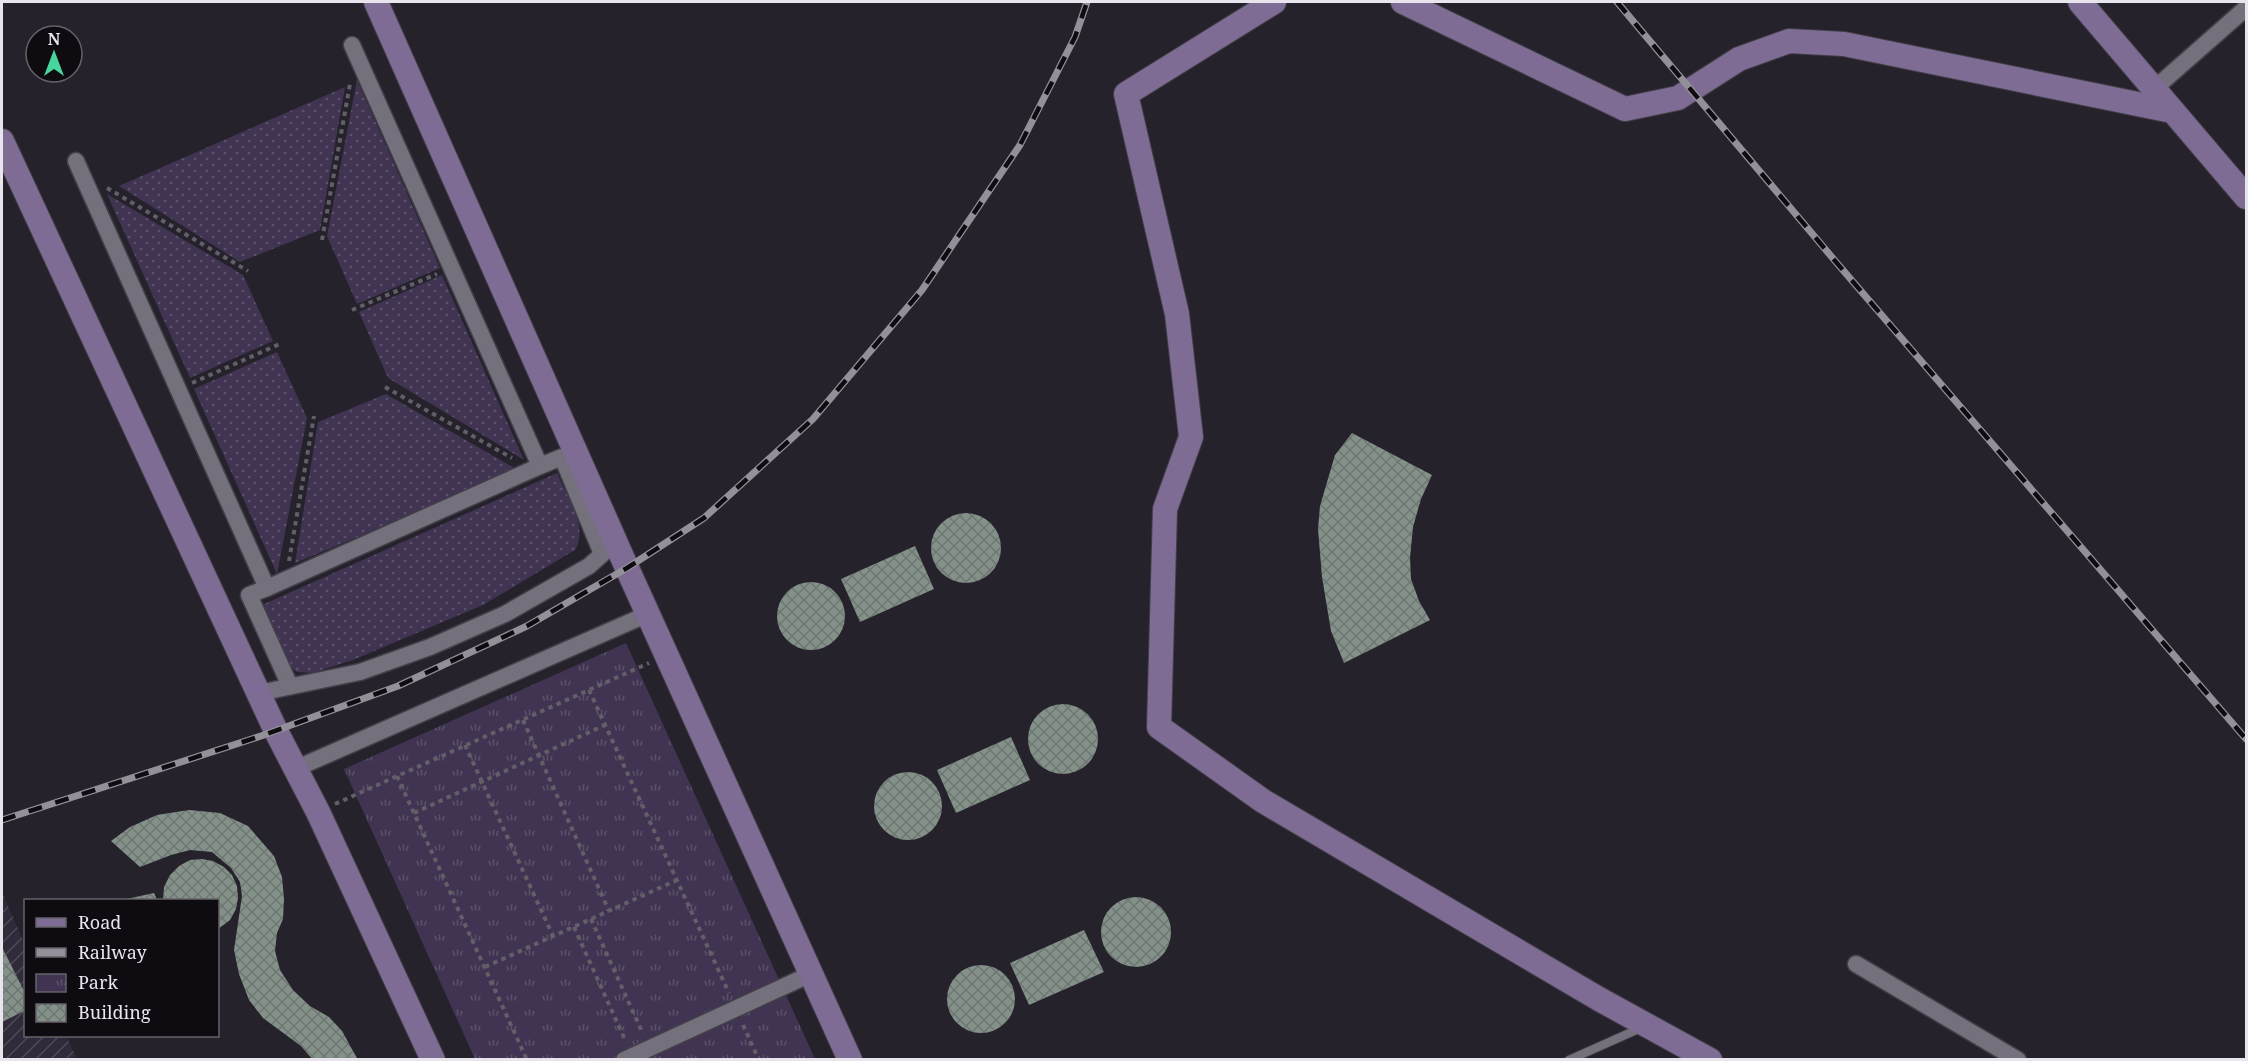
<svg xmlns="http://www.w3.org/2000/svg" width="2248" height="1061" font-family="'Noto Serif',serif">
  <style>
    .industrial { fill: url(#industrial-furrows) }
    .grass { fill: url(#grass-dots) }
    .park { fill: url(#park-tufts) }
    .building { fill: url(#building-cross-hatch) }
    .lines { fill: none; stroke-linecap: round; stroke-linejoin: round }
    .lane-casing { stroke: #433f48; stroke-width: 10 }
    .street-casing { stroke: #433f48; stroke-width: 19 }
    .secondary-casing { stroke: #433f48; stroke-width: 26 }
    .path { stroke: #625f68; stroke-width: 4; stroke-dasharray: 4.5 4.5; stroke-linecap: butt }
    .lane { stroke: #74707c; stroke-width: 8 }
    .street { stroke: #74707c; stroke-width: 16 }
    .secondary { stroke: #7e6c95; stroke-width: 24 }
    .rail-casing { stroke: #939099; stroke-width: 7 }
    .rail { stroke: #0e0c11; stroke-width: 4.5; stroke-dasharray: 14; stroke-linecap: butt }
  </style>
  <defs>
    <pattern id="industrial-furrows" width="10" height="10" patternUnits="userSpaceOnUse" patternTransform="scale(1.5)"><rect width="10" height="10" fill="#302a3a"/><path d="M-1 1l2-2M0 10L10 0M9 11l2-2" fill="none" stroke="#4e4957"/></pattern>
    <pattern id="grass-dots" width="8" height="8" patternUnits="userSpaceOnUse" patternTransform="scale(1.5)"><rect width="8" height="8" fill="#403452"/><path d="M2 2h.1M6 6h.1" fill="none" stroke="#5c516b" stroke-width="1.8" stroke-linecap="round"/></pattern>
    <pattern id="park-tufts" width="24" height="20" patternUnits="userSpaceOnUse" patternTransform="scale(1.5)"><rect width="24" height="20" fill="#403452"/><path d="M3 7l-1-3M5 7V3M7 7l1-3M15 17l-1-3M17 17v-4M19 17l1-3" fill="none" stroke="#5c516b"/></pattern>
    <pattern id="building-cross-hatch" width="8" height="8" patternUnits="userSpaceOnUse" patternTransform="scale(1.5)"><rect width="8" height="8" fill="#839189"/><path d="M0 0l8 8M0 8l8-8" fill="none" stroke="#6e7672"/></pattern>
  </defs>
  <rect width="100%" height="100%" fill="#25222c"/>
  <polygon class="industrial" points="2,892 25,945 26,1036 66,1036 77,1059 2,1059"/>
  <g class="grass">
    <polygon points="357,80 440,268 357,304 327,236"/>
    <polygon points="345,87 320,230 240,262 119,186"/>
    <polygon points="107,194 243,275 273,341 190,378"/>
    <polygon points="442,275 524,460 388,378 359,312"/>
    <polygon points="277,352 307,418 277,574 194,389"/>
    <polygon points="386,394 518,470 295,563 318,422"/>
    <path d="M557 473C567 496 589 527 575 550L483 605 353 660 312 673 297 672 293 669 285 656 262 605Z"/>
  </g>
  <polygon class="park" points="626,643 815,1059 475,1059 344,769"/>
  <g class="building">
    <polygon points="1352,433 1432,475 1421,499 1413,527 1410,558 1411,579 1419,601 1430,620 1344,663 1331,631 1322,577 1318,529 1320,506 1335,455"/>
    <circle cx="966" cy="548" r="35"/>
    <polygon points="915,546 934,589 860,622 841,579"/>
    <circle cx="811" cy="616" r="34"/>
    <circle cx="1063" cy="739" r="35"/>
    <polygon points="1011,737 1030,780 956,813 937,770"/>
    <circle cx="908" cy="806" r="34"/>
    <polygon points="189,810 220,813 248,826 274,856 282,877 284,899 283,919 277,933 275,951 280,970 293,990 310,1006 329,1017 342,1031 358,1060 313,1060 301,1046 263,1018 249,1000 239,974 234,950 242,896 240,882 231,868 212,852 190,850 171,855 140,867 111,841 130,827 157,815"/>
    <polygon points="202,859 213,861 224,867 232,875 237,886 238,898 236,909 230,920 218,929 218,900 163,900 164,887 170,875 179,866 190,860"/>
    <polygon points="154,893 157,900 122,900"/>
    <circle cx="1136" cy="932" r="35"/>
    <polygon points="1084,930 1104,972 1029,1005 1010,963"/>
    <polygon points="2,947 26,995 26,1010 2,1022"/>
    <circle cx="981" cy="999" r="34"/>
  </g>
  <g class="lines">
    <defs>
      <polyline id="lane" points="1569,1060 1643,1027"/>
      <g id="street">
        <polyline points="2154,89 2246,8"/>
        <polyline points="76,161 267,588 540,466 352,45"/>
        <polyline points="540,466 562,457 602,554"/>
        <polyline points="267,588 249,595 290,686"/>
        <polyline points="259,693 360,672 430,647 505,614 589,566 616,542"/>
        <polyline points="297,768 648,614"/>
        <polyline points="1856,964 2018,1060"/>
        <polyline points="624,1060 811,974"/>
      </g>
      <g id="secondary">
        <polyline points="376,2 627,568 850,1060"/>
        <polyline points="1274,2 1126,94 1177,314 1191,437 1165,509 1159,727 1263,801 1599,999 1710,1060"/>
        <polyline points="1403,2 1625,109 1678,98 1739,59 1789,41 1844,44 2172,111"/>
        <polyline points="2080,2 2246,197"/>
        <polyline points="2,141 276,731 318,812 433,1060"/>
      </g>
    </defs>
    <use href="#lane" class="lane-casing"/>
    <use href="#street" class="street-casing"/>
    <use href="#secondary" class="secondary-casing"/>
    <g class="path">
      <polyline points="107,188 248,271"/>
      <polyline points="322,240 350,84"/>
      <polyline points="352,310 437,274"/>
      <polyline points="192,383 282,343"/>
      <polyline points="385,387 512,458"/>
      <polyline points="289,561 314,416"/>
      <polyline points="589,690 729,993"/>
      <polyline points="523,720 609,911"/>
      <polyline points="465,745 553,936"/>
      <polyline points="397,776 527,1060"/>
      <polyline points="335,804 649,663"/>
      <polyline points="414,813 605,725"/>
      <polyline points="591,919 643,1034"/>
      <polyline points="574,927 626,1042"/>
      <polyline points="485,967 677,880"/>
      <polyline points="743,1025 759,1060"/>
    </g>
    <use href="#lane" class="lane"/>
    <use href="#street" class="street"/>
    <use href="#secondary" class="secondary"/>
    <defs>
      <g id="rail">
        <polyline points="1617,2 1836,262 2246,739"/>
        <polyline points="2,820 261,736 398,686 527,626 627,568 704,518 813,419 922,290 1020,145 1075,37 1087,2"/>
      </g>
    </defs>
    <use href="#rail" class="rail-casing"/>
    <use href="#rail" class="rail"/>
  </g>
  <rect width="2248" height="1061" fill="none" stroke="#e8e5ed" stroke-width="6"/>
  <rect x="24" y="899" width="195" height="138" fill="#0e0c11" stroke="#656369" stroke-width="1.5"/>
  <rect x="36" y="918" width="30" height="9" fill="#7e6c95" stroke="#656369" stroke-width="1.5"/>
  <text x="78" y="929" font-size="18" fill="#e8e5ed">Road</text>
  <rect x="36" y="948" width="30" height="9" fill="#939099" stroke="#656369" stroke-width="1.5"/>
  <text x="78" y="959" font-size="18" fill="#e8e5ed">Railway</text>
  <rect x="36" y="974" width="30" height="18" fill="url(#park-tufts)" stroke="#656369" stroke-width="1.5"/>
  <text x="78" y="989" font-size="18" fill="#e8e5ed">Park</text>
  <rect x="36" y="1004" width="30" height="18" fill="url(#building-cross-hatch)" stroke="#656369" stroke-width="1.5"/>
  <text x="78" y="1019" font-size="18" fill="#e8e5ed">Building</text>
  <g transform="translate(54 54)"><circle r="28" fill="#0e0c11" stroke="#656369" stroke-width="1.5"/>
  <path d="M0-4.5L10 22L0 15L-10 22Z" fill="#48d49d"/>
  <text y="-9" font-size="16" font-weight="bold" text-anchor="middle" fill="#e8e5ed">N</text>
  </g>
</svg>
